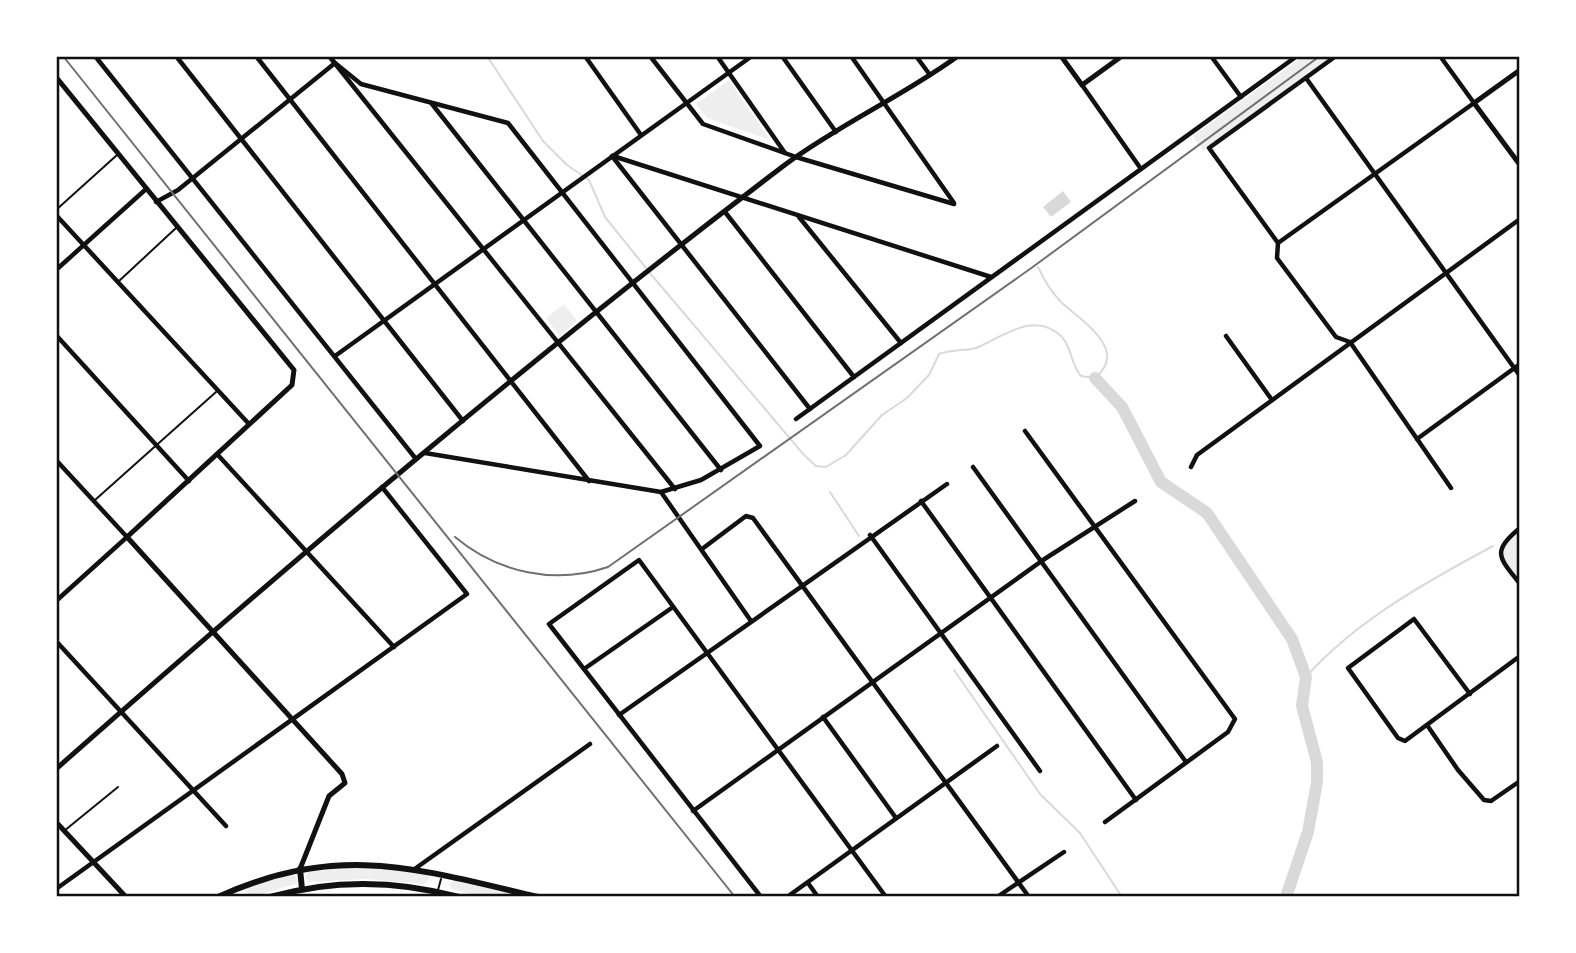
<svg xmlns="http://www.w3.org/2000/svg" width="1576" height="953" font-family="'Work Sans',sans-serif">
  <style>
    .green { fill: #eee }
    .water { fill: #d9d9d9 }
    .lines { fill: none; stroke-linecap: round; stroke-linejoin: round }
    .stream { stroke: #d9d9d9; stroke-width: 2 }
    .river { stroke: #d9d9d9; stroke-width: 12 }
    .service { stroke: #111; stroke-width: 2 }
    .minor { stroke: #111; stroke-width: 4.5 }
    .tertiary { stroke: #111; stroke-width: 5 }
    .secondary { stroke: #111; stroke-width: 5 }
    .primary { stroke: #111; stroke-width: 6 }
    .rail { stroke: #707070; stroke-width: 2 }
    .neatline { fill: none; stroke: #111; stroke-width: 2.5 }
  </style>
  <rect width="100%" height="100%" fill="#fff"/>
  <g class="green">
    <polygon points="1304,56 1332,56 1203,151 1193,136"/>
    <polygon points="729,80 770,140 707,118 696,104"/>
    <polygon points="564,304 577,321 560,336 546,318"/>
    <polygon points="1520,528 1520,584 1499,552 1503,541"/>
    <polygon points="364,866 428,874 430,879 424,884 366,879 308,882 305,877 308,872"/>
    <polygon points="294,874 298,880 296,884 253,896 246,892 248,887"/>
    <polygon points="455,880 507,892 512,897 483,897 451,889 450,884"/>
  </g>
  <polygon class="water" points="1063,191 1071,202 1051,217 1043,207"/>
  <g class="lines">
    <g class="stream">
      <polyline points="487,56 543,141 567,165 589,180 605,217 646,268"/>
      <path d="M649 272 804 455 816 466 826 467 846 455 882 415 907 398 929 375 939 354C952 349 966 351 976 348 1001 338 1035 309 1062 337 1072 348 1071 365 1081 376L1095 378C1129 350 1083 322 1062 303 1052 293 1044 280 1038 267"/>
      <polyline points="830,492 859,536"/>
      <polyline points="954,670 1040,794 1080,833 1122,897"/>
      <path d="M1306 677C1355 621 1428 581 1493 546"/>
    </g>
    <polyline class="river" points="1095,378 1122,407 1161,482 1207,513 1292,639 1306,677 1302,706 1317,762 1317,782 1308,832 1286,897"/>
    <g class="service">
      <polyline points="56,210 117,155"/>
      <polyline points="119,281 176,228"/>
      <polyline points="95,500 216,392"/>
      <polyline points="64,831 118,787"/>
      <polyline points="438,890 441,879"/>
    </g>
    <g class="minor">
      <polyline points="95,56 416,459"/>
      <polyline points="176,56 463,421"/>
      <polyline points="256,56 589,481"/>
      <polyline points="329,56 675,489"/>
      <polyline points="585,56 641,135"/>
      <polyline points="650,56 703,124 796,157 954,204"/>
      <polyline points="717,56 785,153"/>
      <polyline points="782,56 836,132"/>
      <polyline points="851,56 954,203"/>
      <polyline points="916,56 930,75"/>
      <polyline points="1211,56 1241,97"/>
      <polyline points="1336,56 1209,148 1278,243 1277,258 1336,337 1350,342 1451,488"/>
      <polyline points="335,63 361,84 508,123 760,446 701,480 661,492 425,453"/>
      <polyline points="1306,78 1520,376"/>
      <polyline points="1082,85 1141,169"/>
      <polyline points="432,104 721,470"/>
      <polyline points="612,156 810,409"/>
      <polyline points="613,156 991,277"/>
      <polyline points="156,202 178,190 335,63"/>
      <polyline points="725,212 854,377"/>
      <polyline points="56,215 249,424"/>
      <polyline points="799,217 901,343"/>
      <polyline points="1278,243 1474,103 1440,56"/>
      <polyline points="56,270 145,190"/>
      <polyline points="56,335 189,481"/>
      <polyline points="1226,336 1272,400"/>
      <polyline points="335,356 752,56"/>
      <polyline points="796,419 1297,56"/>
      <polyline points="1025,431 1235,719 1228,732 1105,822"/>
      <polyline points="1417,439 1520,364"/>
      <polyline points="217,454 394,647"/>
      <polyline points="56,460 127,537 56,601"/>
      <polyline points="973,467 1186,762"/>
      <polyline points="1191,467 1197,455 1520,219"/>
      <polyline points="661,492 751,621"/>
      <polyline points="921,501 1136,800"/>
      <path d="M1520 528C1490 552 1500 558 1520 584"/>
      <polyline points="870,535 1040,771"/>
      <polyline points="702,549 746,516 753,518 1029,897"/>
      <polyline points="56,641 226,826"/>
      <polyline points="584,669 673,607"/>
      <polyline points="1470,694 1414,619 1348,668 1398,738 1405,741 1520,656"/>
      <polyline points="619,715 947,484"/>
      <polyline points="823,717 896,818"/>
      <polyline points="1427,725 1458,770 1484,800 1491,801 1520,781"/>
      <polyline points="693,811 1043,560 1135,501"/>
      <polyline points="416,868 590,744"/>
      <polyline points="808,883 818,897"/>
      <polyline points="56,889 467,594 382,487"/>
      <polyline points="761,897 549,624 639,560 886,897"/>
      <polyline points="787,897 997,746"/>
      <polyline points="997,897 1064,852"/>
    </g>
    <g class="tertiary">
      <polyline points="1061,56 1082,85 1122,56"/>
      <polyline points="1520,70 1474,103 1520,165"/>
      <polyline points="56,77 294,370 292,385 127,537 342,774 345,783 329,796 300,869"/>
      <path d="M56 769C293 560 534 355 786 164 840 124 903 96 958 56"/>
    </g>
    <polyline class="secondary" points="56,822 126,897"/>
    <g class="primary">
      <polyline points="300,869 302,889"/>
      <path d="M218 897C338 842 418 869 538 897"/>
      <path d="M270 897C333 879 396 880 459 897"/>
    </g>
    <g class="rail">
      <polyline points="63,56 735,897"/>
      <path d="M455 537C498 573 555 585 608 567L1030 269 1320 56"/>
    </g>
  </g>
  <rect width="1576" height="953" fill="none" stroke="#ffffff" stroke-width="116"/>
  <rect x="58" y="58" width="1460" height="837" class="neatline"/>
</svg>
